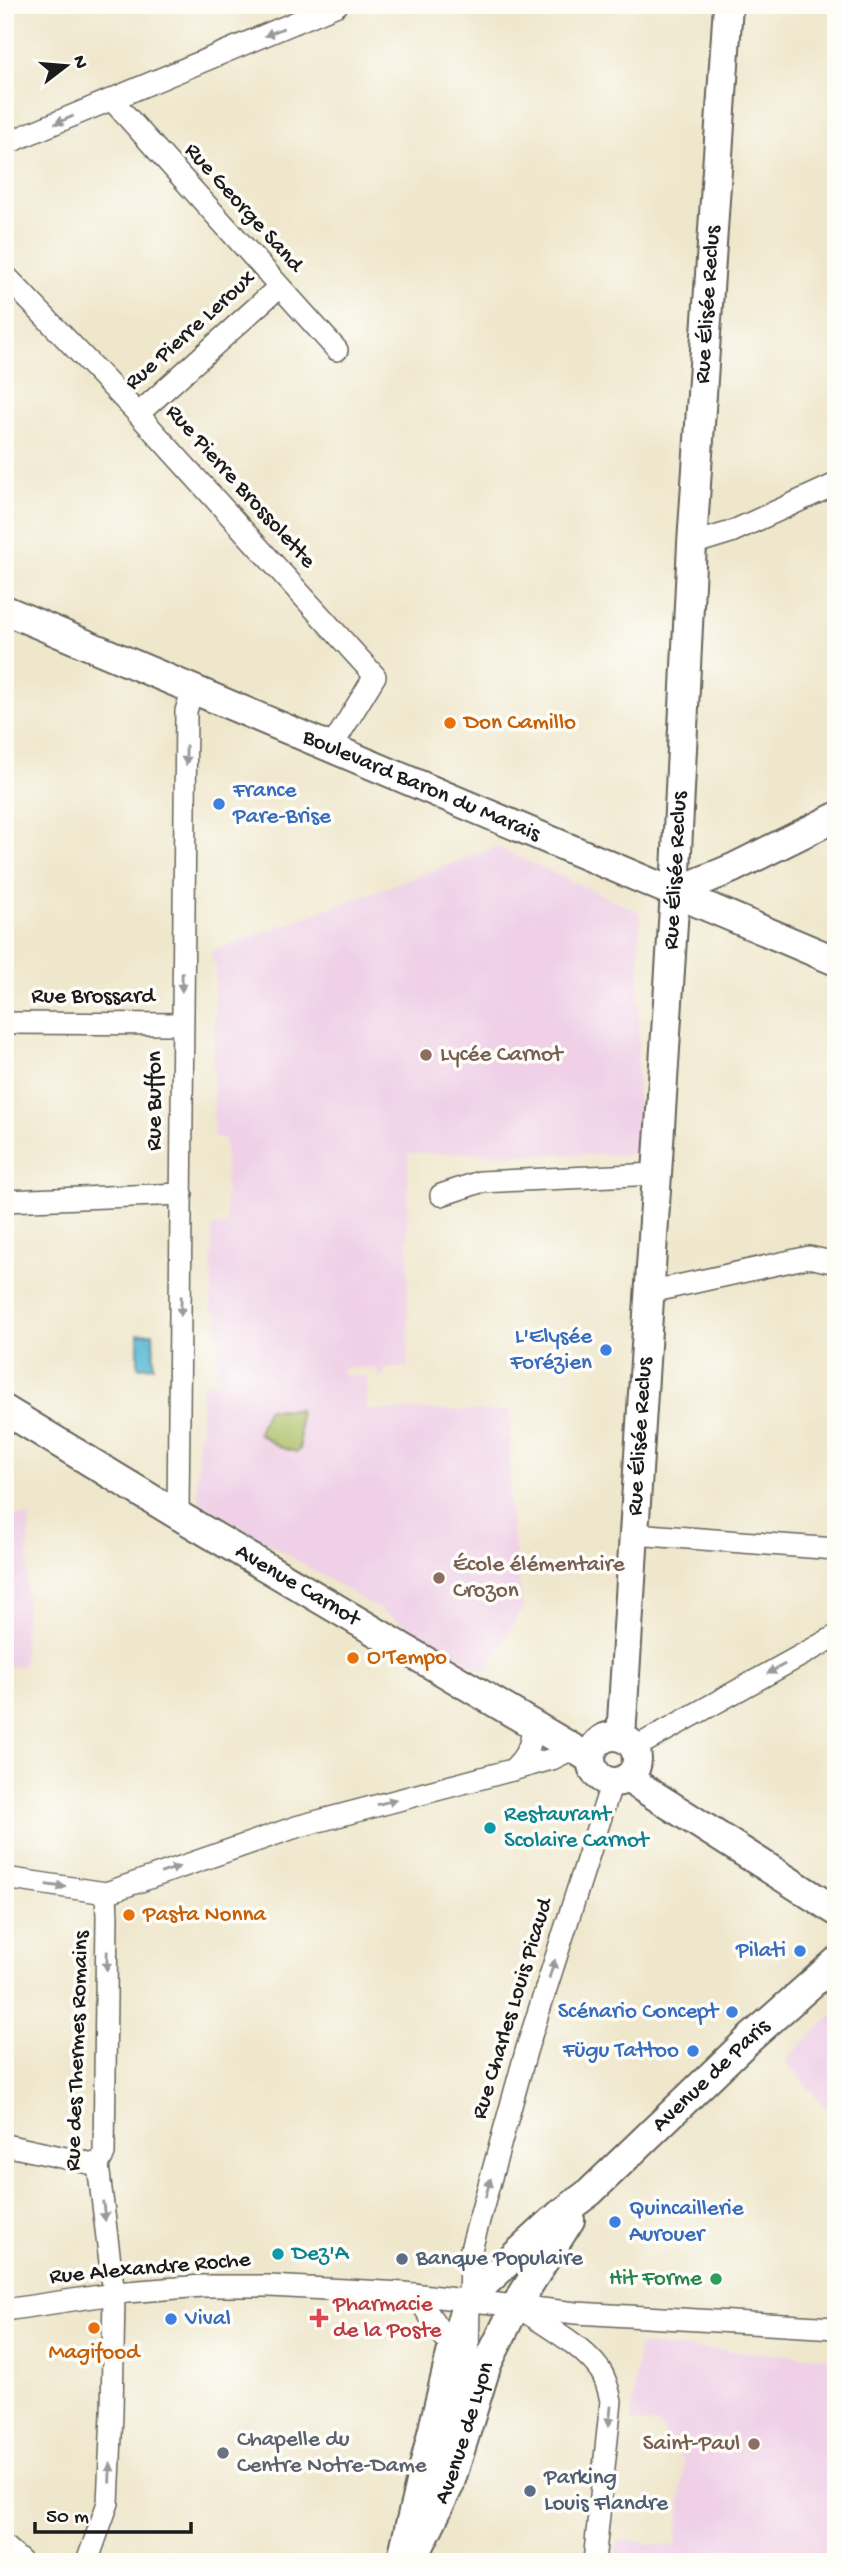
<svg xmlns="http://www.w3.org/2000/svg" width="841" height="2567" font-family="'Gochi Hand',sans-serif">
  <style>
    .built { fill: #efd0e7 }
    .green { fill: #a9bc60; stroke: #626c3e; stroke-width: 2 }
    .water { fill: #52b7d1; stroke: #376a76; stroke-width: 2 }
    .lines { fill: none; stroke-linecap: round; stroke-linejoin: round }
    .street-casing { stroke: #66635a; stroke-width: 24 }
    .secondary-casing { stroke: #66635a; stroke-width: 32 }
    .street { stroke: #fff; stroke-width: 21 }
    .secondary { stroke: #fff; stroke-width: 28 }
    .oneway { fill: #999 }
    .food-dot { fill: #e8710a; stroke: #fdfcf7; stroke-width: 2.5 }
    .shop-dot { fill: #3f7fe0; stroke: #fdfcf7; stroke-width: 2.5 }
    .education-dot { fill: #8d6e63; stroke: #fdfcf7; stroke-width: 2.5 }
    .culture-dot { fill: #0f9aa8; stroke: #fdfcf7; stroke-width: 2.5 }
    .service-dot { fill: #5c6f8a; stroke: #fdfcf7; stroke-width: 2.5 }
    .leisure-dot { fill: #2e9e5b; stroke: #fdfcf7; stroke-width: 2.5 }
    .health-dot { fill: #e0444e; stroke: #fdfcf7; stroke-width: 2.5 }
    .worship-dot { fill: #6b7280; stroke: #fdfcf7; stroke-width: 2.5 }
    .labels { text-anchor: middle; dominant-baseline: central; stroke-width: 7; stroke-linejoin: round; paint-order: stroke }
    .street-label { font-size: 23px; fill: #1c1c1c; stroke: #fdfcf7 }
    .food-label { font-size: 23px; fill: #c56008; stroke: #fdfcf7; text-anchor: start }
    .shop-label { font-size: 23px; fill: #366cbe; stroke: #fdfcf7; text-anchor: end }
    .education-label { font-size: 23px; fill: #785e54; stroke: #fdfcf7; text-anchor: start }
    .culture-label { font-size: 23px; fill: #0d838f; stroke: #fdfcf7; text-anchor: start }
    .service-label { font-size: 23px; fill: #4e5e75; stroke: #fdfcf7; text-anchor: start }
    .leisure-label { font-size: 23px; fill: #27864d; stroke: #fdfcf7; text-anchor: end }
    .health-label { font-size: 23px; fill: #be3a42; stroke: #fdfcf7; text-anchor: start }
    .worship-label { font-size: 23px; fill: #5b616d; stroke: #fdfcf7; text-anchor: start }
  </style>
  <rect width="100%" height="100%" fill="#fdfcf7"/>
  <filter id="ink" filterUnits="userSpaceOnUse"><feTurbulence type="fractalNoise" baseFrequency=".0143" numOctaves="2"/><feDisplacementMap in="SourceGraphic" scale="14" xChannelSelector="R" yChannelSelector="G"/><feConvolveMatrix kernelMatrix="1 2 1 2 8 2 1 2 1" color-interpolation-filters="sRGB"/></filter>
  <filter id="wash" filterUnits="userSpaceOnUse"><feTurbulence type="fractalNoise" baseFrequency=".00686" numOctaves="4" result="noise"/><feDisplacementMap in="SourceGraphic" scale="28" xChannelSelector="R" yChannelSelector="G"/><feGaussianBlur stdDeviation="1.57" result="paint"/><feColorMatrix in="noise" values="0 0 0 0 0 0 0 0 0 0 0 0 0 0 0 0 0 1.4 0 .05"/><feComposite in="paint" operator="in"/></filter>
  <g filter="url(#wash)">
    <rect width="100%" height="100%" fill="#efe7cc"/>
    <g class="built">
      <polygon points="497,847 640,912 637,1155 408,1153 408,1368 384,1368 384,1377 378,1377 377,1368 342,1368 342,1375 367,1376 367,1410 511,1411 509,1505 523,1607 485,1673 201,1503 197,1493 198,1435 201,1434 202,1383 217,1382 218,1312 211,1311 212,1227 226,1225 225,1139 213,1137 215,972 217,971 210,952"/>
      <polygon points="5,1515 30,1516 23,1667 5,1666"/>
      <polygon points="836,2012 836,2120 785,2060"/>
      <polygon points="639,2345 836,2358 836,2562 615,2562 617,2540 676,2546 684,2462 659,2425 631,2422"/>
    </g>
    <polygon class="green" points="267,1409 299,1410 300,1449 297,1452 279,1447 258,1433"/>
    <polygon class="water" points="153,1333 154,1366 138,1367 138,1334"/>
  </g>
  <g filter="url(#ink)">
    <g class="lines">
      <defs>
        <g id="street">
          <polyline points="112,100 337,350"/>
          <polyline points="5,144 337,5"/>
          <polyline points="5,275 138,414 375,676 331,748"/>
          <polyline points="138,414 279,287"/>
          <polyline points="692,544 731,532 836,484"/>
          <polyline points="5,1023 181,1024"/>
          <polyline points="441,1195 480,1182 657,1174"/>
          <polyline points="5,1201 182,1194"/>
          <polyline points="650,1292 809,1257 836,1263"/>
          <polyline points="178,1515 186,711 193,688"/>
          <polyline points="634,1534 836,1549"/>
          <polyline points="634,1748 836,1636"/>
          <path d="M512 1770C526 1757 533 1744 532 1725"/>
          <polyline points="5,1878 106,1893 296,1827 512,1770 552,1759 572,1749"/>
          <polyline points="5,2145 98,2165"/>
          <polyline points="415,2294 453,2350"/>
          <path d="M520 2308C546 2326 581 2344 600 2370 606 2379 609 2391 611 2401L594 2562"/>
          <polyline points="5,2310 127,2292 202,2286 269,2286 404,2293 576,2313 836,2328"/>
          <polyline points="432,2500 468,2358 470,2253 527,2048 612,1782"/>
          <polyline points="5,2547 22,2562"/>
          <polyline points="87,2562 108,2503 112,2413 114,2294 98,2165 104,2154 107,1917 106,1893"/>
        </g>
        <g id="secondary">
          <path id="s1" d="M5 610 836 961"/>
          <polyline points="675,892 733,868 836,817"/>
          <path id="s2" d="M5 1410 178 1515 591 1759"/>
          <circle cx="614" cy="1759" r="23"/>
          <path id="s3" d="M621 1737 675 892 692 544 728 5"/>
          <polyline points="627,1778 836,1911"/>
          <path id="s4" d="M416 2553 449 2486 487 2364 516 2305 570 2220"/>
          <path id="s5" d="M401 2562 451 2354 468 2299 559 2215 590 2192 746 2042 836 1962"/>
        </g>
      </defs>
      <use href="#street" class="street-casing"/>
      <use href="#secondary" class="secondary-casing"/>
      <use href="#street" class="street"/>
      <use href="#secondary" class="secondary"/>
    </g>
    <defs><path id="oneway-solid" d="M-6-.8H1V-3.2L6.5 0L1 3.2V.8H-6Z" transform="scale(1.75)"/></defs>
    <g class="oneway">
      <use href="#oneway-solid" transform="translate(274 32) rotate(157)"/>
      <use href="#oneway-solid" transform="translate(64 120) rotate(157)"/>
      <use href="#oneway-solid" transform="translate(186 755) rotate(90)"/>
      <use href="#oneway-solid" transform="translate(182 982) rotate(91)"/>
      <use href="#oneway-solid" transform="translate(181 1306) rotate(91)"/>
      <use href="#oneway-solid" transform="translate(776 1669) rotate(151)"/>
      <use href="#oneway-solid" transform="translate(387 1802) rotate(-15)"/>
      <use href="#oneway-solid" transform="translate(170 1870) rotate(-19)"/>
      <use href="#oneway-solid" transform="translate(56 1886) rotate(8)"/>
      <use href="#oneway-solid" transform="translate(107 1961) rotate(91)"/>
      <use href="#oneway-solid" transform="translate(552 1969) rotate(-72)"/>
      <use href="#oneway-solid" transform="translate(488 2188) rotate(-74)"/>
      <use href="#oneway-solid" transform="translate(104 2211) rotate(83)"/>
      <use href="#oneway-solid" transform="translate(610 2416) rotate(96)"/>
      <use href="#oneway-solid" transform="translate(110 2473) rotate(-88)"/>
    </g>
  </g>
  <g class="food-dot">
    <circle cx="450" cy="723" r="7"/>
    <circle cx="353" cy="1658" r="7"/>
    <circle cx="129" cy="1915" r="7"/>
    <circle cx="94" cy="2328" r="7"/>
  </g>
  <g class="shop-dot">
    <circle cx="219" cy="804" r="7"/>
    <circle cx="606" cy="1350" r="7"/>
    <circle cx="800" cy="1951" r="7"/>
    <circle cx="732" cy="2012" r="7"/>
    <circle cx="693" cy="2051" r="7"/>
    <circle cx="615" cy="2222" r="7"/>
    <circle cx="171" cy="2319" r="7"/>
  </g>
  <g class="education-dot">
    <circle cx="426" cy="1055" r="7"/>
    <circle cx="439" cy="1578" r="7"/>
    <circle cx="754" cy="2444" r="7"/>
  </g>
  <g class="culture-dot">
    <circle cx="490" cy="1828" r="7"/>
    <circle cx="278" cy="2254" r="7"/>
  </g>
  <g class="service-dot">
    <circle cx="402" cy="2259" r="7"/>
    <circle cx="530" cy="2491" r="7"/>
  </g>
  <circle class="leisure-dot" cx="716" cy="2279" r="7"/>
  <path class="health-dot" d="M315.5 2307.5h7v7h7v7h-7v7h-7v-7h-7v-7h7z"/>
  <circle class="worship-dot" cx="223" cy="2453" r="7"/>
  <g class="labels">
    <g class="street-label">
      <text transform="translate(243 208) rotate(48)">Rue George Sand</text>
      <text stroke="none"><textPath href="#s3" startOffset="1435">Rue Élisée Reclus</textPath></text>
      <text transform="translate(191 331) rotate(-42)">Rue Pierre Leroux</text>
      <text transform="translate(240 487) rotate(48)">Rue Pierre Brossolette</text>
      <text stroke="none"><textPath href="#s1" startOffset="452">Boulevard Baron du Marais</textPath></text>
      <text stroke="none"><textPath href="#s3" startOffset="868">Rue Élisée Reclus</textPath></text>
      <text x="93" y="997">Rue Brossard</text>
      <text transform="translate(155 1101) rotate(-90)">Rue Buffon</text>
      <text stroke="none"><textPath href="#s3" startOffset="301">Rue Élisée Reclus</textPath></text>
      <text stroke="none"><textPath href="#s2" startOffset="341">Avenue Carnot</textPath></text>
      <text transform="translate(513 2009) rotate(-73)">Rue Charles Louis Picaud</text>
      <text transform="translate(78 2051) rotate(-88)">Rue des Thermes Romains</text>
      <text stroke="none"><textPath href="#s5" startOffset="602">Avenue de Paris</textPath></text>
      <text transform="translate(150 2269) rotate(-5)">Rue Alexandre Roche</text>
      <text stroke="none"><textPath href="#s4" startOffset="130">Avenue de Lyon</textPath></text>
    </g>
    <g class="food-label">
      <text x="464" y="723">Don Camillo</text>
      <text x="367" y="1658">O'Tempo</text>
      <text x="143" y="1915">Pasta Nonna</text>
      <text x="94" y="2353" text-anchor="middle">Magifood</text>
    </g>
    <g class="shop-label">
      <text x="233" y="791" text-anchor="start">France<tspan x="233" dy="26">Pare-Brise</tspan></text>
      <text x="592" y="1337">L'Elysée<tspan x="592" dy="26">Forézien</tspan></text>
      <text x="786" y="1951">Pilati</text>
      <text x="718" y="2012">Scénario Concept</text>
      <text x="679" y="2051">Fügu Tattoo</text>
      <text x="629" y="2209" text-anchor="start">Quincaillerie<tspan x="629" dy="26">Aurouer</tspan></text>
      <text x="185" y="2319" text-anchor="start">Vival</text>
    </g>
    <g class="education-label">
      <text x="440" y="1055">Lycée Carnot</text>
      <text x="453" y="1565">École élémentaire<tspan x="453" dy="26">Crozon</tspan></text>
      <text x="740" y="2444" text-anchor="end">Saint-Paul</text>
    </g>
    <g class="culture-label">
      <text x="504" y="1815">Restaurant<tspan x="504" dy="26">Scolaire Carnot</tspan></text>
      <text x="292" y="2254">Dez'A</text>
    </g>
    <g class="service-label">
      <text x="416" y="2259">Banque Populaire</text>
      <text x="544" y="2478">Parking<tspan x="544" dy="26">Louis Flandre</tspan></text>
    </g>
    <g class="leisure-label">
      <text x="702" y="2279">Hit Forme</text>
    </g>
    <g class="health-label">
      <text x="333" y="2305">Pharmacie<tspan x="333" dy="26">de la Poste</tspan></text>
    </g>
    <g class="worship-label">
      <text x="237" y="2440">Chapelle du<tspan x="237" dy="26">Centre Notre-Dame</tspan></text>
    </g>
  </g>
  <rect width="841" height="2567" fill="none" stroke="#fdfcf7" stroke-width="28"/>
  <g transform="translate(66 66) rotate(74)" stroke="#fdfcf7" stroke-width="5" paint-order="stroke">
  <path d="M0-5L12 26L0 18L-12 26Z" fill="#1c1c1c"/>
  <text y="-10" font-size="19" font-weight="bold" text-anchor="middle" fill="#1c1c1c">N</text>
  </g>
  <path d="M35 2522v10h156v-10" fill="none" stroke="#1c1c1c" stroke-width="3.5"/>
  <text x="46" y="2522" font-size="21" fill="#1c1c1c" stroke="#fdfcf7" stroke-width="5" paint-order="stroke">50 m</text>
</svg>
